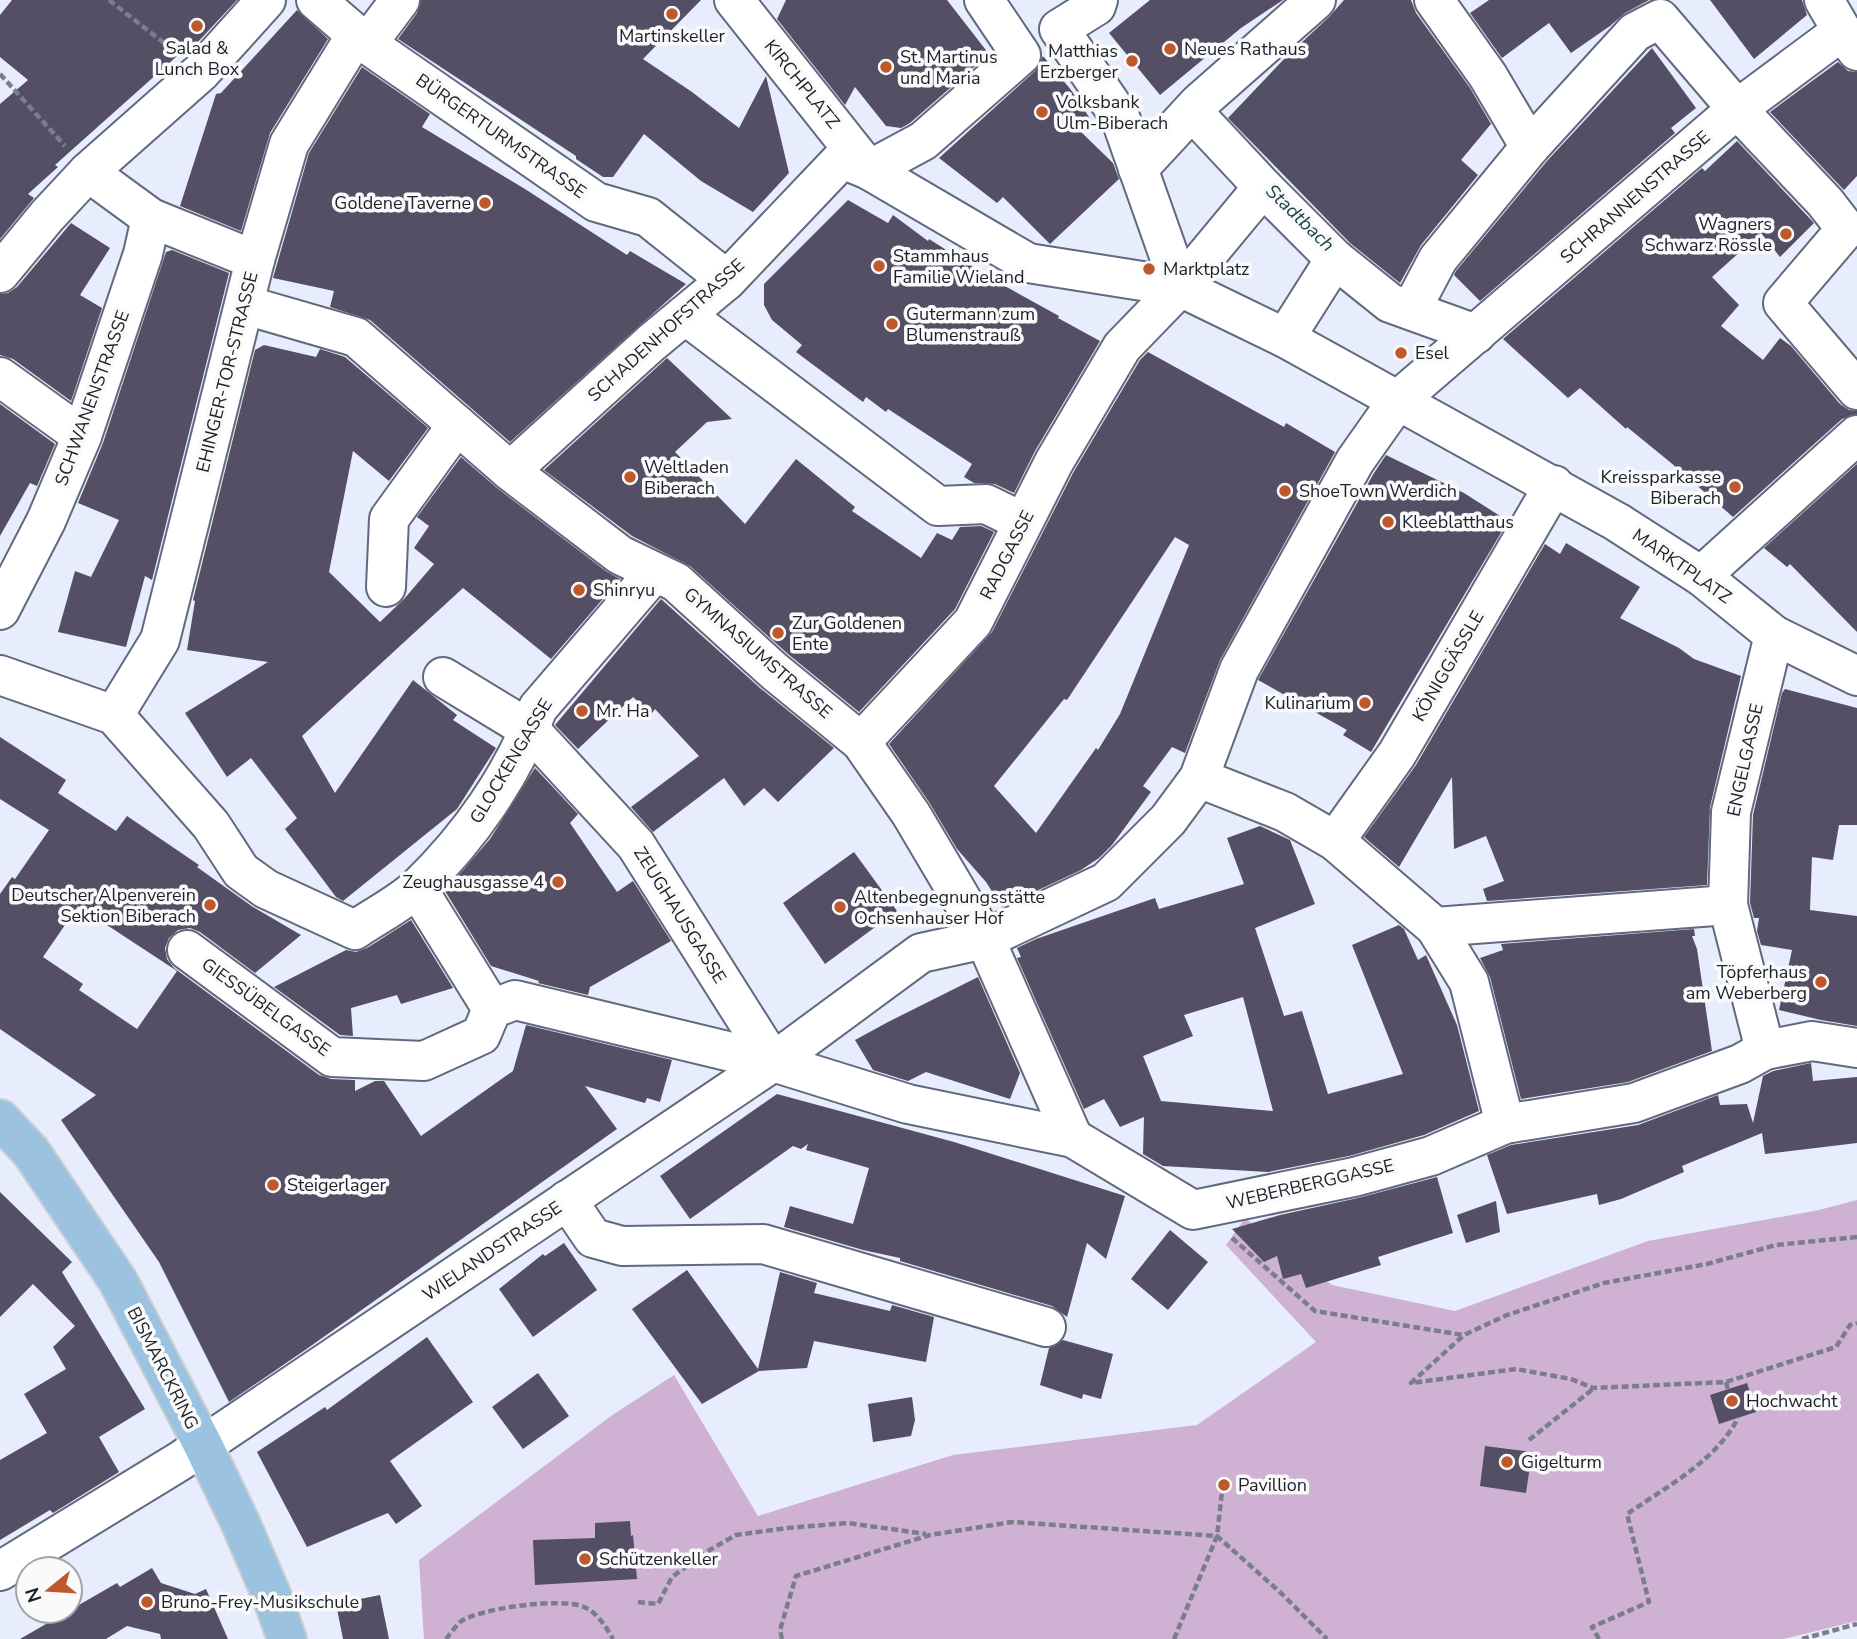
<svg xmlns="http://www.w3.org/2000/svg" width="1857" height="1639" font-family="'Nunito Sans',sans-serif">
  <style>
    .green { fill: #cfb1d3 }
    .building { fill: #544f65; fill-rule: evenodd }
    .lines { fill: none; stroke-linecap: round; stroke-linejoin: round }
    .minor-casing { stroke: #60697e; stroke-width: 42 }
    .major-casing { stroke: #cdced0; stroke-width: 42 }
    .path { stroke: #7a7e8a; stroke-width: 4.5; stroke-dasharray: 7 3.5; stroke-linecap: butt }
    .minor { stroke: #fff; stroke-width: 38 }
    .major { stroke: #9bc3e0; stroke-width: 38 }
    .poi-dot { fill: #bf592b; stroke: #fafafa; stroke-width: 2.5 }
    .labels { text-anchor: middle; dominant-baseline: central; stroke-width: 7; stroke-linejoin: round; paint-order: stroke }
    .poi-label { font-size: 18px; fill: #1c2029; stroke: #fafafa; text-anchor: start }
    .street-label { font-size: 18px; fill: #1c2029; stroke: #fafafa }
    .water-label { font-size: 19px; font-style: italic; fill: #1e434b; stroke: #fafafa }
  </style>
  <rect width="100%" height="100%" fill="#e7edfc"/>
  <polygon class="green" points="1857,1200 1857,1621 1784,1639 424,1639 419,1560 611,1416 674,1375 758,1516 953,1455 1197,1425 1316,1342 1226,1245 1245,1218 1332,1285 1455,1311 1648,1241 1819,1210"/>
  <g class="building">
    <polygon points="12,0 237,0 196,44 194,43 188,49 186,48 55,165 58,167 28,194 34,198 0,239 0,104 28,80 0,57 0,15"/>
    <polygon points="421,0 701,0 643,59 692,92 739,128 766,76 789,173 753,212 701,181 644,134 613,177 603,177 576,159 576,156 398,39 417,13"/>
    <polygon points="786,0 947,0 989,54 910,123 901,128 886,126 855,87 845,105 777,19"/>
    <polygon points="1150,0 1283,0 1241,28 1160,95 1109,33"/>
    <polygon points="1344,0 1411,0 1416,13 1470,88 1491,124 1461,160 1478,175 1421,245 1400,283 1350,243 1228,118 1285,58 1330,16"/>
    <polygon points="1489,0 1649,0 1625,13 1610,26 1571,53 1549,23 1502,58 1470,13"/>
    <polygon points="1710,0 1802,0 1807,15 1754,59"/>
    <polygon points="297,10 328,39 270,133 241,231 180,206 216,94 221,93"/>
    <polygon points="1652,48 1696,108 1671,128 1675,133 1480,301 1454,275 1456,271 1547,161"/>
    <polygon points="1043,56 1071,90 1093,123 1081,132 1113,163 1119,179 1050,244 1003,197 997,203 939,158 1035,71"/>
    <polygon points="1838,62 1848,71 1857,72 1857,176 1844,190 1770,112"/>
    <polygon points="362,67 430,114 422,127 525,189 627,255 630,251 686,284 510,442 370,320 330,307 334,291 273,278 309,153"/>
    <polygon points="1737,141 1814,223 1780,257 1761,233 1712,277 1739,305 1721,326 1763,360 1780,338 1791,346 1840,404 1849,410 1857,411 1857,414 1842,419 1733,517 1670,462 1627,427 1626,429 1580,388 1568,398 1503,339 1702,168 1705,171"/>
    <polygon points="848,200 888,223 893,215 928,241 929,239 994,280 1059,316 1058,318 1100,341 1035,451 1014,493 995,484 974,483 964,477 972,464 888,409 886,412 866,397 863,402 796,352 802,345 772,320 764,305 764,284"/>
    <polygon points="71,223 110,248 80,295 102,308 71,401 13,359 0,355 0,294 8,293 17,287"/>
    <polygon points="172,250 229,273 152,580 145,576 126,647 58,632 75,571 91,577 119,520 78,503 103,443 166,252"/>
    <polygon points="264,345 316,357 320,349 345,357 428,428 389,481 353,451 329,572 380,622 404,599 434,564 414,548 429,526 417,517 461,457 497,488 607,572 620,579 551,659 463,588 302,736 335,793 413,680 457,715 453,720 496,748 457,809 343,901 336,897 285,829 297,818 251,758 227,777 185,713 268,662 187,650 195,601 193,600 255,350"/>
    <path d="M1148 352 1284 427 1286 423 1335 452 1220 660 1185 753 1172 747 1143 786 1151 792 1112 845 1099 858 1081 870 1002 907 986 882 957 849 929 802 889 744 992 632 1073 473 1140 360ZM1175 537 1189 545 1120 714 1098 750 1096 748 1036 833 994 786 1064 699 1067 700Z"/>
    <polygon points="667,358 732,419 707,422 675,452 745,524 796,459 855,507 852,511 921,558 937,533 952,540 960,527 981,526 994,532 955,609 859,712 788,654 690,566 632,536 544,470"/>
    <polygon points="0,404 55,444 37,486 30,483 0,536"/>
    <polygon points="1386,455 1464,493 1508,521 1371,752 1343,735 1347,730 1258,680 1374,473"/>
    <polygon points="1857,464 1857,632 1790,564 1787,567 1764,548"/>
    <polygon points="1566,543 1640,587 1620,618 1679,648 1694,659 1741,676 1710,807 1707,885 1487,901 1483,889 1504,881 1486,836 1454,849 1452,777 1399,867 1364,837 1416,765 1545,544 1560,554"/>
    <polygon points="661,599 760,688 834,748 778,802 764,788 744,806 724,778 653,832 631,807 699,756 655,709 651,714 633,697 578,749 555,725"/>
    <polygon points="1785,689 1857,708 1857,825 1839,825 1833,860 1812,857 1810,910 1857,916 1857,1026 1821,1020 1779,1010 1792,950 1761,945 1757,931 1759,918 1754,918 1750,903 1753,815 1782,693"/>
    <path d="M0 737 66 780 58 793 116 831 127 816 199 865 197 867 253 907 301 935 255 973 200 932 190 928 178 930 169 938 165 948 167 959 174 968 319 1075 331 1079 355 1080V1091L375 1081H384L421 1136 513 1071 526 1025 672 1060 660 1102 647 1098 645 1103 585 1086 617 1129 308 1348 229 1402 159 1262 61 1120 96 1095 0 1029V894L12 877 15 879 49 830 0 799ZM78 906 177 971 137 1029 79 990 83 984 43 957Z"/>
    <polygon points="535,768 578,814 570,823 617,892 633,881 671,941 590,987 588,995 538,983 539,981 491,966 445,891 490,839"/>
    <path d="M1260 826 1290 840 1315 904 1255 928 1284 1016 1302 1011 1328 1094 1403 1074 1352 945 1399 925 1404 929 1418 960 1426 955 1457 1025 1479 1111 1424 1135 1349 1156 1268 1172 1163 1166 1143 1154 1144 1117 1120 1127 1104 1099 1084 1109 1017 958 1021 957 1017 948 1036 939 1155 898 1159 909 1244 884 1227 838ZM1243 997 1273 1111 1161 1101 1143 1056 1193 1036 1184 1015Z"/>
    <polygon points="854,852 897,911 825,964 783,903"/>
    <polygon points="411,920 453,988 401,1004 397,995 351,1008 353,1036 340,1035 274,987 346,950 356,952 367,948"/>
    <polygon points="1694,929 1695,936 1692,936 1697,949 1712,1051 1628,1082 1521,1099 1490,977 1480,958 1503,950 1501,944"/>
    <polygon points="978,977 1020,1073 1010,1099 926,1072 908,1081 873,1070 855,1040 888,1022"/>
    <polygon points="1811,1063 1813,1081 1857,1077 1857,1143 1765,1154 1762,1133 1682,1166 1684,1172 1621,1199 1599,1205 1597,1194 1507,1214 1487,1155 1511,1145 1638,1125 1718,1095 1720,1105 1747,1104 1753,1123 1763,1076 1773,1071"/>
    <polygon points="777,1094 954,1142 1125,1196 1106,1259 1087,1243 1067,1317 1052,1306 900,1261 900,1258 863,1250 784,1227 790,1206 853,1224 869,1168 806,1150 808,1144 801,1149 793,1146 690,1219 660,1176"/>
    <polygon points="1437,1177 1453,1233 1378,1257 1381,1265 1306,1288 1301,1274 1283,1279 1277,1256 1264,1262 1232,1229 1280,1215 1358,1198"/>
    <polygon points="0,1192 72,1262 62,1272 145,1409 99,1437 119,1472 53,1513 50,1510 0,1540 0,1460 47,1433 24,1394 66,1369 53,1347 75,1326 33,1284 0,1317"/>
    <polygon points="1496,1201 1500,1232 1466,1243 1457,1215"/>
    <polygon points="1170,1230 1208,1262 1168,1310 1131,1279"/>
    <polygon points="564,1243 597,1290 533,1337 499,1289 543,1254 545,1256"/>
    <polygon points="687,1270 758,1369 780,1272 817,1283 814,1293 890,1311 892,1305 934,1317 926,1362 814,1341 807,1368 759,1371 702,1404 632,1309"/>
    <polygon points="427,1337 473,1402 390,1461 422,1506 396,1524 388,1513 307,1547 257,1452 325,1407 327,1410"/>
    <polygon points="1063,1340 1113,1354 1101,1399 1083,1394 1082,1399 1040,1385 1049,1348"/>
    <polygon points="538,1373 569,1416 523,1449 492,1407"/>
    <polygon points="1747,1383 1756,1412 1719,1424 1710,1395"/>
    <polygon points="912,1397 915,1420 911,1436 873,1442 868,1404"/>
    <polygon points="1485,1446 1532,1452 1526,1493 1480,1486"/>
    <polygon points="630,1521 631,1536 633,1535 637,1579 535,1585 533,1540 595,1538 595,1523"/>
    <polygon points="152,1568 161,1583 195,1594 206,1589 228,1639 161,1639 160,1634 127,1626 106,1639 20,1639 117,1583 120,1587"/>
    <polygon points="380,1595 389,1639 343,1639 336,1604"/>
  </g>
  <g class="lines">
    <defs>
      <g id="minor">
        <polyline points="316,0 367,44 596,202 648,217 727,280"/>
        <polyline points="734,0 869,170"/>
        <polyline points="1098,0 1096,6 1059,29 1120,117 1180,287"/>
        <polyline points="1434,0 1488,76 1530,147"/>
        <polyline points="1824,0 1842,31 1857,51"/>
        <polyline points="367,44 400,0"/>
        <polyline points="1192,111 1263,187 1335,259 1390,303 1476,334"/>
        <polyline points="1138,169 1199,103 1316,0"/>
        <polyline points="869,170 923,141 1021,55 984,0"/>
        <polyline points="255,260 151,218 88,172 201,72 266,0"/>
        <polyline points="0,273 47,216 88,172"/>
        <polyline points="245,305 356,337 510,471 620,555 676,582 774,671 861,742 911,814 985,939 1073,1138"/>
        <polyline points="1411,310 1438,259 1530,147 1635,32 1660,19 1737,109 1825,202 1846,229 1783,303 1857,390"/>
        <polyline points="685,315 938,506 986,504 1023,522"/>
        <polyline points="1285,338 1335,259"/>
        <polyline points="0,377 82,436"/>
        <polyline points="510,471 651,343 727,280 842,159 869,170 1028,263 1180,287 1285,338 1617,522 1701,576 1774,635 1857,676"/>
        <polyline points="1701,576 1857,435"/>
        <polyline points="386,587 389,519 457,425"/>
        <polyline points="0,610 46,521 82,436 143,254 151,218"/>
        <path d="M0 675 114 715 211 825 241 871 266 889 355 930C375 916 400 904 418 887 469 838 513 775 538 708L654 573"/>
        <polyline points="443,677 530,730 636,845 773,1062"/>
        <polyline points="114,715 160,640 255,260 289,144 356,35"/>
        <polyline points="861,742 973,622 1054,462 1122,347 1180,287 1263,187"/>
        <polyline points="1199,778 1285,812 1335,841 1435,927 1469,982 1505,1124"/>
        <polyline points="1335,841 1397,754 1554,485"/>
        <polyline points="417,888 492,1009"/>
        <polyline points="1435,927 1728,905"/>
        <polyline points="187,950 332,1057 424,1061 481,1035 492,1009 515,1000 773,1062 908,1104 1073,1138 1193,1210 1354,1177 1431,1156 1505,1124 1634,1103 1740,1064 1765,1050 1812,1041 1857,1048"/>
        <polyline points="1765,1050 1728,905 1731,812 1774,635"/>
        <polyline points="567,1200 593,1238 622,1246 763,1244 1046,1327"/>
        <polyline points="0,1571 180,1461 773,1062 921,953 985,939 1106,882 1168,820 1199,778 1239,670 1355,461 1398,400 1737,109 1842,31"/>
      </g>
      <polyline id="major" points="0,1119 31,1152 118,1281 203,1445 240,1522 271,1594 287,1639"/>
    </defs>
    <use href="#minor" class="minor-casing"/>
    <use href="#major" class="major-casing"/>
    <g class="path">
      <polyline points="109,0 173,50"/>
      <polyline points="0,74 65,146"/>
      <polyline points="1857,1237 1776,1245 1707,1264 1604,1283 1507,1315 1464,1335 1411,1383 1516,1369 1571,1379 1593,1388 1726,1382 1836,1347 1850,1325 1857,1323"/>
      <polyline points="1232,1238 1315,1311 1463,1335"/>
      <polyline points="1726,1382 1728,1390"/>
      <polyline points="1529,1440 1593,1389"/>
      <polyline points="638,1602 658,1604 672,1577 706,1552 736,1535 787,1528 848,1523 926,1534"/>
      <path d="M446 1639C450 1634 455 1627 460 1622 479 1608 563 1597 584 1607 598 1613 606 1627 613 1639"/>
      <polyline points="782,1639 780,1630 796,1576 930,1535 1012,1522 1217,1536 1282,1594 1327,1639"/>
      <polyline points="1174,1639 1217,1536 1222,1492"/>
      <path d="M1599 1639 1592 1627 1649 1602 1627 1514C1666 1487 1716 1461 1738 1418"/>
      <polyline points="1802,1639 1857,1624"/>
    </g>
    <use href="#minor" class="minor"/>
    <use href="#major" class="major"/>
  </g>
  <g class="poi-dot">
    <circle cx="672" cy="14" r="7"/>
    <circle cx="197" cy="26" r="7"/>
    <circle cx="1170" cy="49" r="7"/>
    <circle cx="1132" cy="61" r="7"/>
    <circle cx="886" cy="67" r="7"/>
    <circle cx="1042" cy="112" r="7"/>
    <circle cx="485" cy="203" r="7"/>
    <circle cx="1786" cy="234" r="7"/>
    <circle cx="879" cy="266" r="7"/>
    <circle cx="1149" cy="269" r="7"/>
    <circle cx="892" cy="324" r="7"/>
    <circle cx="1401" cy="353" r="7"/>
    <circle cx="630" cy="477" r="7"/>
    <circle cx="1735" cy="487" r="7"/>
    <circle cx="1285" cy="491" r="7"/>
    <circle cx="1388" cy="522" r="7"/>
    <circle cx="579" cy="590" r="7"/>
    <circle cx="778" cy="633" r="7"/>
    <circle cx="1365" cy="703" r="7"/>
    <circle cx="582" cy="711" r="7"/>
    <circle cx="558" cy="882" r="7"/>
    <circle cx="210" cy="905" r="7"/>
    <circle cx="840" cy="907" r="7"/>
    <circle cx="1821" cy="982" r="7"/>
    <circle cx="273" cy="1185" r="7"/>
    <circle cx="1732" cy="1401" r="7"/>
    <circle cx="1507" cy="1462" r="7"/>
    <circle cx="1224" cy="1485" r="7"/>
    <circle cx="585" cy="1559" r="7"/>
    <circle cx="147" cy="1602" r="7"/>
  </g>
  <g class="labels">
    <g class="poi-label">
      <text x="672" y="36" text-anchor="middle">Martinskeller</text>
      <text x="197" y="48" text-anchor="middle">Salad &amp;<tspan x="197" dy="21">Lunch Box</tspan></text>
      <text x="1184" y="49">Neues Rathaus</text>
      <text x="1118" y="51" text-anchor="end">Matthias<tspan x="1118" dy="21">Erzberger</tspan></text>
      <text x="900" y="57">St. Martinus<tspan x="900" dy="21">und Maria</tspan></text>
      <text x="1056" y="102">Volksbank<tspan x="1056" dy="21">Ulm-Biberach</tspan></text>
      <text x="471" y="203" text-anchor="end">Goldene Taverne</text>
      <text x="1772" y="224" text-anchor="end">Wagners<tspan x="1772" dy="21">Schwarz Rössle</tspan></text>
      <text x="893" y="256">Stammhaus<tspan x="893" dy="21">Familie Wieland</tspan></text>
      <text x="1163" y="269">Marktplatz</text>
      <text x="906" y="314">Gutermann zum<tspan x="906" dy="21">Blumenstrauß</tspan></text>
      <text x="1415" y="353">Esel</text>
      <text x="644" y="467">Weltladen<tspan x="644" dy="21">Biberach</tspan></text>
      <text x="1721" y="477" text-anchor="end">Kreissparkasse<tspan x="1721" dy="21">Biberach</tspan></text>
      <text x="1299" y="491">ShoeTown Werdich</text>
      <text x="1402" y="522">Kleeblatthaus</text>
      <text x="593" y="590">Shinryu</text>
      <text x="792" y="623">Zur Goldenen<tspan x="792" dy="21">Ente</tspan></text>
      <text x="1351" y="703" text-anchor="end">Kulinarium</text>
      <text x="596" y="711">Mr. Ha</text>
      <text x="544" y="882" text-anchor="end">Zeughausgasse 4</text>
      <text x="196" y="895" text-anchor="end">Deutscher Alpenverein<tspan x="196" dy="21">Sektion Biberach</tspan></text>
      <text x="854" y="897">Altenbegegnungsstätte<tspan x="854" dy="21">Ochsenhauser Hof</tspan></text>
      <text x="1807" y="972" text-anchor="end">Töpferhaus<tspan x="1807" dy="21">am Weberberg</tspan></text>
      <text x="287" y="1185">Steigerlager</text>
      <text x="1746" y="1401">Hochwacht</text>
      <text x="1521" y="1462">Gigelturm</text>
      <text x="1238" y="1485">Pavillion</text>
      <text x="599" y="1559">Schützenkeller</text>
      <text x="161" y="1602">Bruno-Frey-Musikschule</text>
    </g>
    <g class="street-label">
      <text transform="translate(802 84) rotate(51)">KIRCHPLATZ</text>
      <text transform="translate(501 136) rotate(35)">BÜRGERTURMSTRASSE</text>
      <text transform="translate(1635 197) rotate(-41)">SCHRANNENSTRASSE</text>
      <text transform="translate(666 330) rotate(-42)">SCHADENHOFSTRASSE</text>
      <text transform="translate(227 372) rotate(-76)">EHINGER-TOR-STRASSE</text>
      <text transform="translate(92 398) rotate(-70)">SCHWANENSTRASSE</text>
      <text transform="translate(1007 555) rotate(-63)">RADGASSE</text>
      <text transform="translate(1682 566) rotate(35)">MARKTPLATZ</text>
      <text transform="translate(758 653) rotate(41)">GYMNASIUMSTRASSE</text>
      <text transform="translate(1448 666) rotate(-60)">KÖNIGGÄSSLE</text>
      <text transform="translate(1745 760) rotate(-78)">ENGELGASSE</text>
      <text transform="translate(511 761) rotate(-59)">GLOCKENGASSE</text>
      <text transform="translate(680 915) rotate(58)">ZEUGHAUSGASSE</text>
      <text transform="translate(266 1007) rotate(36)">GIESSÜBELGASSE</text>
      <text transform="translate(1310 1184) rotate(-13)">WEBERBERGGASSE</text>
      <text transform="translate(492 1251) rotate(-34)">WIELANDSTRASSE</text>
      <text transform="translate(163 1368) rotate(63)">BISMARCKRING</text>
    </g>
    <g class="water-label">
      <text transform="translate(1300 218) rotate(44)">Stadtbach</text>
    </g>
  </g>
  <g transform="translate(49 1590) rotate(252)"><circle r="33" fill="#fafafa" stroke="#a1a3a6" stroke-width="2"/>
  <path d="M0-5L12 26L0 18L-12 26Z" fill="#bf592b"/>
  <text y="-10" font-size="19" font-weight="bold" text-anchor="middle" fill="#1c2029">N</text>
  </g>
</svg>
